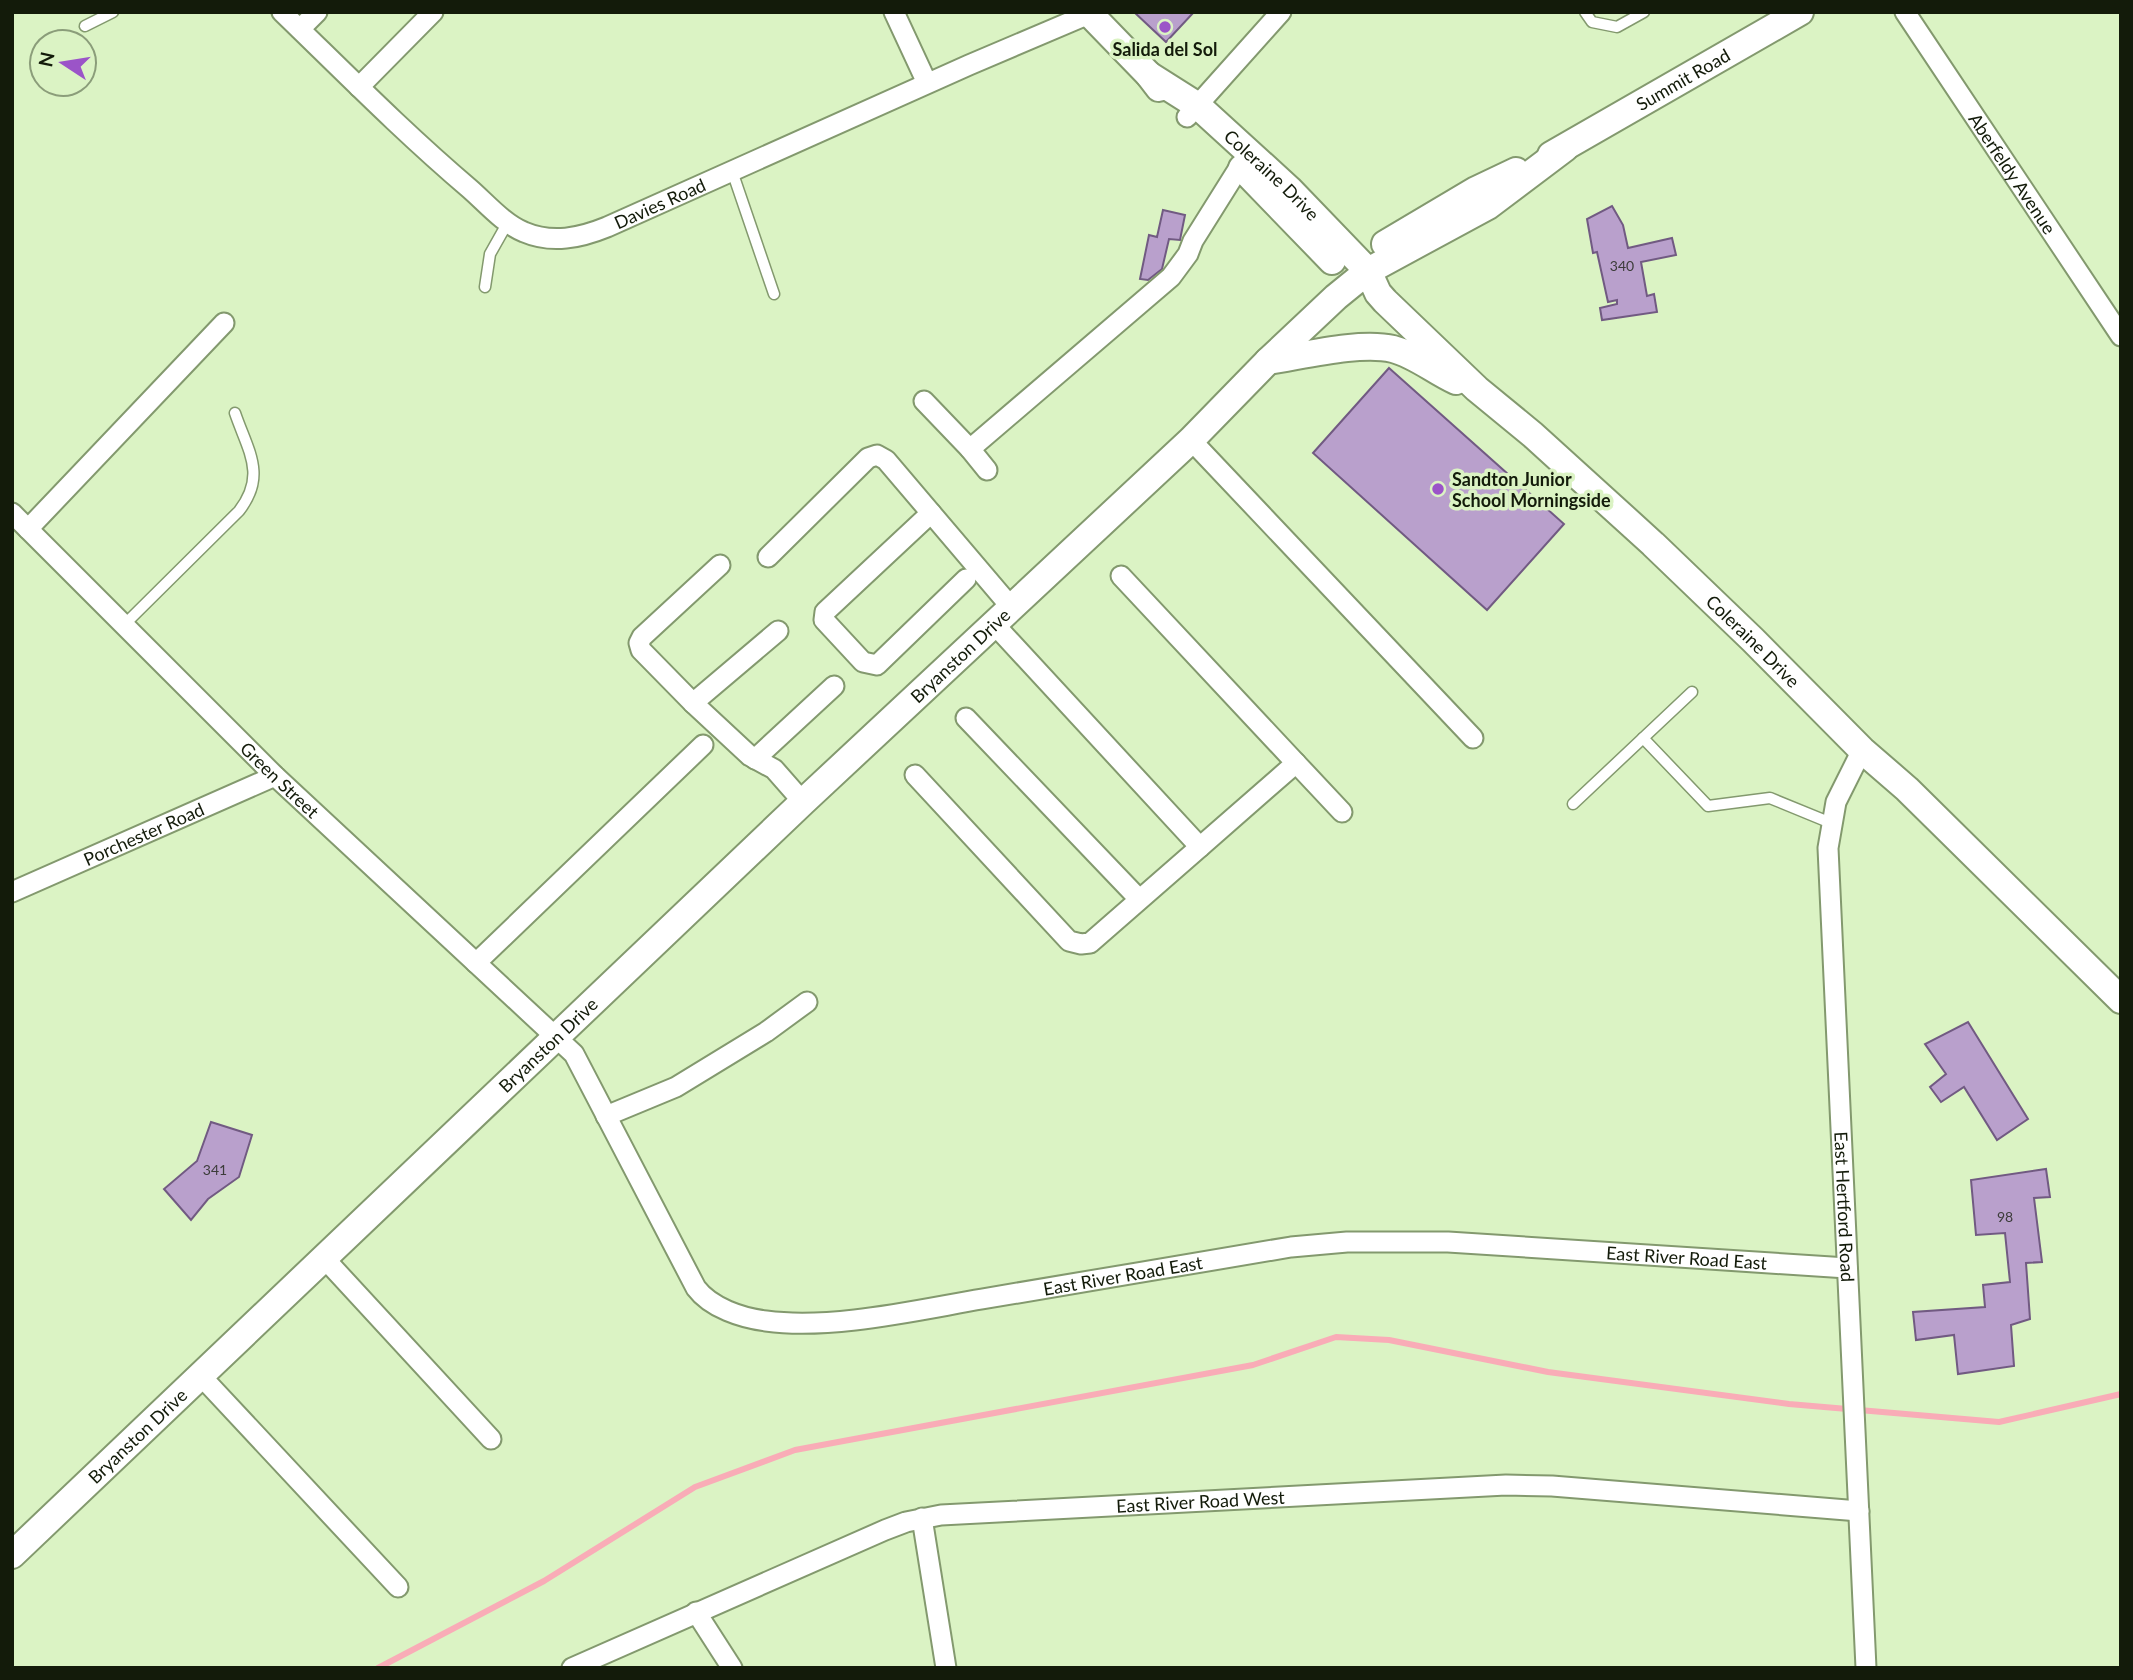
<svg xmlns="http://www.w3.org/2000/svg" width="2133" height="1680" font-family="Lato,sans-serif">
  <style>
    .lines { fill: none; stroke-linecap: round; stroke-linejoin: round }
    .stream { stroke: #f9acb7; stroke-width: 6 }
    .building { fill: #b9a0cc; stroke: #715a82; stroke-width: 2 }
    .lane-casing { stroke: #83996e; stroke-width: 13 }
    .street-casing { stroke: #83996e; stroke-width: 23 }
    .secondary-casing { stroke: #83996e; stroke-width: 30 }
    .lane { stroke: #fff; stroke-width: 10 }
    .street { stroke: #fff; stroke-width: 19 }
    .secondary { stroke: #fff; stroke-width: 26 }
    .poi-dot { fill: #9b54c8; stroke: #dbf3c4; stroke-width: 2.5 }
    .labels { text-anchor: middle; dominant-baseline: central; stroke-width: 7; stroke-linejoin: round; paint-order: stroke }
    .number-label { font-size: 14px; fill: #3c3c3a }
    .poi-label { font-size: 18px; font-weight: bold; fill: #131b0a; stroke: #dbf3c4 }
    .street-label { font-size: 18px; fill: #131b0a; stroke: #dbf3c4 }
  </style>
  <rect width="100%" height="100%" fill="#dbf3c4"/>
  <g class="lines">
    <polyline class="stream" points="378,1668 544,1581 695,1487 795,1450 1253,1365 1336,1337 1389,1340 1548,1372 1789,1404 1999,1422 2121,1394"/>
  </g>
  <g class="building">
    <polygon points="1134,12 1194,12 1166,42"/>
    <polygon points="1612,206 1623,225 1628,248 1672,238 1676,255 1641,262 1647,296 1654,294 1657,312 1602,320 1600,308 1617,304 1617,300 1608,302 1597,252 1593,253 1587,219"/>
    <polygon points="1163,210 1185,215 1180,240 1169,239 1162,269 1148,280 1140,279 1149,235 1157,237"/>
    <polygon points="1389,368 1564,524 1487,610 1313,453"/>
    <polygon points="1968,1022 2028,1119 1997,1140 1964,1087 1941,1102 1930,1087 1946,1074 1925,1044"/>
    <polygon points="211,1122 252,1135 239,1177 208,1199 191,1220 164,1189 197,1161"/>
    <polygon points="2046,1169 2050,1197 2034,1198 2042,1262 2026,1263 2030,1319 2011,1325 2014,1366 1958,1374 1954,1335 1916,1340 1913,1312 1985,1307 1983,1285 2010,1282 2005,1233 1976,1235 1971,1180"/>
  </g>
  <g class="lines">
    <defs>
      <g id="lane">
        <polyline points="1585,12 1592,22 1617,27 1644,12"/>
        <polyline points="85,26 113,12"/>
        <polyline points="732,171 774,294"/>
        <polyline points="485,287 490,254 508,222"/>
        <path d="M125 624 239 511C267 475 248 451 235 413"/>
        <polyline points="1643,738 1708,806 1770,798 1831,823"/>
        <polyline points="1573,804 1692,692"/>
      </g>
      <g id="street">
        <path id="s1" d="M282 12C344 72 404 133 470 189 486 203 504 224 524 232 552 244 580 238 607 227L969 65 1089 14"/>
        <polyline points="894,12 927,83"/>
        <path id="s2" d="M1905 12 2121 336"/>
        <polyline points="300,29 317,12"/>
        <polyline points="359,87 433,12"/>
        <polyline points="1187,117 1281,12"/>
        <polyline points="924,401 970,449 1171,277 1188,254 1193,241 1240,166"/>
        <polyline points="1191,440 1473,738"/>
        <polyline points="970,449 987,470"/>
        <path id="s3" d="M12 513 275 776 574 1054 696 1288C711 1308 742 1318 766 1321 832 1330 917 1310 982 1299 1085 1282 1188 1264 1291 1247L1347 1242H1448L1847 1268"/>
        <polyline points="931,513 825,612 824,620 863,662 877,665 966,579"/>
        <polyline points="28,529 224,323"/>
        <polyline points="768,557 868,458 877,455 886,460 1011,607"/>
        <polyline points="720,565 642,637 639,643 641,650 693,703 750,756 774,769 803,802"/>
        <polyline points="994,624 1200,847 1296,763 1121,576"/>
        <polyline points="693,703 778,631"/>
        <polyline points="966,718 1139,899"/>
        <path id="s4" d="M1862 750 1836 802 1828 848 1866 1668"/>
        <polyline points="755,759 834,686"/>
        <polyline points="1296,763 1342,812"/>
        <polyline points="915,775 1069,941 1081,944 1090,943 1200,847"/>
        <path id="s5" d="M12 892 275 776"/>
        <polyline points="476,963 703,745"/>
        <polyline points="606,1116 676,1087 766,1032 807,1002"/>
        <polyline points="325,1259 491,1439"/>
        <polyline points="201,1376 398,1587"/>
        <polyline points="922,1518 946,1668"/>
        <polyline points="696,1612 732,1668"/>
        <path id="s6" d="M572 1668 885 1530 906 1522 941 1515 1506 1485 1552 1486 1859 1511"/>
      </g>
      <g id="secondary">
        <polyline points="1088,12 1149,75 1159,88"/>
        <path id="s7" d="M1149 75 1198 106 1289 189 1368 271 1378 293 1385 301 1477 389 1533 435 1653 544 1753 640 1862 750 1907 789 2121 1000"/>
        <path id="s8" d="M1551 155 1800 12"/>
        <polyline points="1242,168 1332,261"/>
        <polyline points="1385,244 1476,190 1516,171"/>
        <path d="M1268 361C1302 356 1360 341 1393 349 1416 355 1434 371 1456 381"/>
        <path id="s9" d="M12 1555 803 802 1191 440 1268 361 1336 297 1368 271 1488 206 1565 148"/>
      </g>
    </defs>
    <use href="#lane" class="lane-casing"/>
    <use href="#street" class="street-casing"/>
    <use href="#secondary" class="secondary-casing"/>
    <use href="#lane" class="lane"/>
    <use href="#street" class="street"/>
    <use href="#secondary" class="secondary"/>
  </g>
  <g class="poi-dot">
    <circle cx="1165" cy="27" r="7"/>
    <circle cx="1438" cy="489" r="7"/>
  </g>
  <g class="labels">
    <g class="number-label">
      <text x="1622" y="265">340</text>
      <text x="215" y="1169">341</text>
      <text x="2005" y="1216">98</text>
    </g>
    <g class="poi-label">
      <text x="1165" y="49">Salida del Sol</text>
      <text x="1452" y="479" text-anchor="start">Sandton Junior<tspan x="1452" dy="21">School Morningside</tspan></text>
    </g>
    <g class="street-label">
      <text stroke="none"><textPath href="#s8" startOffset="152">Summit Road</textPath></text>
      <text stroke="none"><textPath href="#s2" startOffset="194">Aberfeldy Avenue</textPath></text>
      <text stroke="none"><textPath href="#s7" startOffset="159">Coleraine Drive</textPath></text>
      <text stroke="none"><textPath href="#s1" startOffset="471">Davies Road</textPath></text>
      <text stroke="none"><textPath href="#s7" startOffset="831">Coleraine Drive</textPath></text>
      <text stroke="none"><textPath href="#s9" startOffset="1307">Bryanston Drive</textPath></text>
      <text stroke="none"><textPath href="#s3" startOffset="378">Green Street</textPath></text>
      <text stroke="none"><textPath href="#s5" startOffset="144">Porchester Road</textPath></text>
      <text stroke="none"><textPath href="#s9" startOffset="740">Bryanston Drive</textPath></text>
      <text stroke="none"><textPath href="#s4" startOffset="464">East Hertford Road</textPath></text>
      <text stroke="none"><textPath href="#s3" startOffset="2051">East River Road East</textPath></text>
      <text stroke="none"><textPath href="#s3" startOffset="1484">East River Road East</textPath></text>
      <text stroke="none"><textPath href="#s9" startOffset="173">Bryanston Drive</textPath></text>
      <text stroke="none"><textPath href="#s6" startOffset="660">East River Road West</textPath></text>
    </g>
  </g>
  <rect width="2133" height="1680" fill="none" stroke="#131b0a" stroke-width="28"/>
  <g transform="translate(63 63) rotate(282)"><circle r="33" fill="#dbf3c4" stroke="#8b9d7a" stroke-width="2"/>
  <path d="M0-5L12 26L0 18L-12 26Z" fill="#9b54c8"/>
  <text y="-10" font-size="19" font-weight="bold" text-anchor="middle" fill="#131b0a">N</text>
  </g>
</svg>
